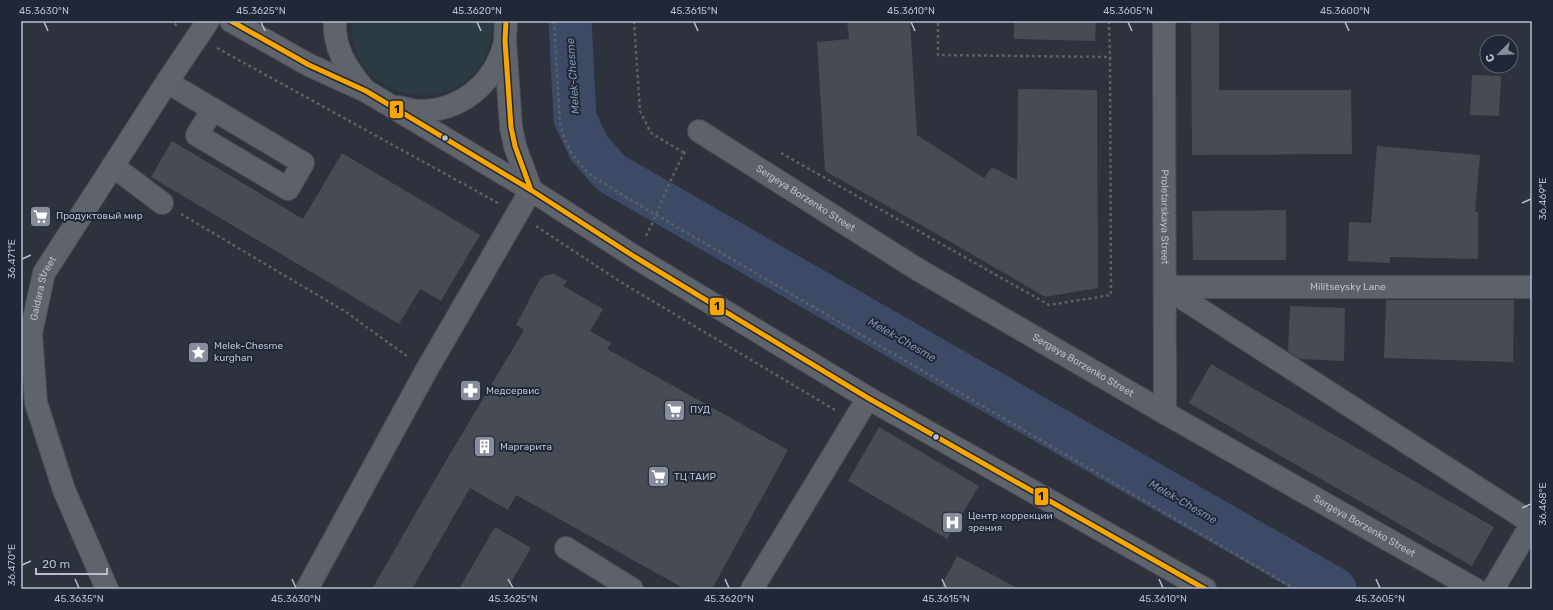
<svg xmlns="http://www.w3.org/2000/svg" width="1553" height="610" font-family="Rubik,sans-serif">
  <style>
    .green { fill: #2a3c42 }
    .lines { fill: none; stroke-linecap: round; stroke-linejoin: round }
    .river { stroke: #3c4a66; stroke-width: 43 }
    .building { fill: #474b54 }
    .minor-casing { stroke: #494d55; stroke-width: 24 }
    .major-casing { stroke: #4b4f59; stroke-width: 24 }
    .path { stroke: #5b6066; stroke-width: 2.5; stroke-dasharray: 3 3; stroke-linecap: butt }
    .minor { stroke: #5d616a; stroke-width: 22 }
    .major { stroke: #5f636b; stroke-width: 22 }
    .bus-1-casing { stroke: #202837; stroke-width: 8 }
    .bus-1 { stroke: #f7a600; stroke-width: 5 }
    .ticks { fill: none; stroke: #b8becc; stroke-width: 1.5 }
    .bus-dot { fill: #b8becc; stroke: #202837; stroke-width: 1.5 }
    .labels { text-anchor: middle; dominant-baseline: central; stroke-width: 4; stroke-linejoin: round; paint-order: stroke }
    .street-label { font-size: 10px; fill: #b8becc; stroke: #202837 }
    .poi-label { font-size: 10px; fill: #b8becc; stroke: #202837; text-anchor: start }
    .water-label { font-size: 11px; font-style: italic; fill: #8092b2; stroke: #202837 }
    .line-badge { stroke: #202837; stroke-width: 1.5 }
    .pale-badge-label { font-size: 11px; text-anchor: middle; font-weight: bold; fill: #111 }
    .neatline { fill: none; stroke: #b8becc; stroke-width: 1.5 }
    .ticks-label { font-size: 10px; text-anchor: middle; fill: #b8becc }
  </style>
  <rect width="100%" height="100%" fill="#2d323c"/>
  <path class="green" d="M351 21H493C492 40 488 57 475 72 447 106 387 101 363 65 354 51 352 36 351 21Z"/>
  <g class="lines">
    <polyline class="river" points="570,21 575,118 589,148 611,173 1335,589"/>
  </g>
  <g class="building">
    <polygon points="847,21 910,21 917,135 984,178 992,167 1017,180 1018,89 1097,90 1098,288 1045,297 944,238 825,171 817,42 849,39"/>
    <polygon points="1014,21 1096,21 1095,41 1014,39"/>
    <polygon points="1191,21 1219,21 1219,90 1351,90 1352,154 1192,155"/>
    <polygon points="1472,75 1501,76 1499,116 1470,115"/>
    <polygon points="172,141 303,219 342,153 480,235 441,301 420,289 399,324 151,177"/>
    <polygon points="1377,146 1480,155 1475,212 1478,212 1478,259 1390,257 1390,263 1348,261 1349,222 1371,223"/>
    <polygon points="1286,210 1286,260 1193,260 1192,211"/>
    <polygon points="554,274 567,281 563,286 603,309 590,331 611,343 607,349 788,450 712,589 685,589 516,495 508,510 470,488 412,589 372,589 440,471 524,330 516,325 540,279 547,275"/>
    <polygon points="1386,300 1514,300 1513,362 1384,358"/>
    <polygon points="1290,306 1345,308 1344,361 1300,359 1288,351"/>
    <polygon points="1211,364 1494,527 1472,566 1189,403"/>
    <polygon points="879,427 979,486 947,539 848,481"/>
    <polygon points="495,527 531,548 507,589 459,589"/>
    <polygon points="957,556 1019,589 940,589"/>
  </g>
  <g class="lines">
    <defs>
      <g id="minor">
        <path id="s1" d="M1164 21 1165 413"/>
        <polyline points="167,82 303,163 288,189 197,135 213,109"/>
        <path id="s2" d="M699 131 917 269 1165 413 1475 589"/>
        <polyline points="113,166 162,203"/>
        <polyline points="1165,287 1532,523"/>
        <path id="s3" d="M1165 287H1532"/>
        <polyline points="566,548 632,589"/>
        <polyline points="307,589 426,371 531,190"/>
        <polyline points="752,589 868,398"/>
        <polyline points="1493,589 1532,523"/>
      </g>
      <g id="major">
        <polyline points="231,21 309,65 366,91 531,190 635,257 868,398 1205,589"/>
        <path d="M335 21C333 47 347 69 363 88"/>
        <polyline points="506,21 505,41 511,127 515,146 531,190"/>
        <path d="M399 107C405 108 412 111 417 111 459 112 493 85 504 46"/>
        <path id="s4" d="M107 589 64 490 36 403 31 333 44 273 167 82 208 21"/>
      </g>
    </defs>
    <use href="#minor" class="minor-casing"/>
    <use href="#major" class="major-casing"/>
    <g class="path">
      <polyline points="169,21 178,26"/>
      <polyline points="554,21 560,123 565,140 572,154 588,173 624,196 1295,589"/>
      <polyline points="634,21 640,111 651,133 684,153"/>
      <polyline points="1109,21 1110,57"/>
      <polyline points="217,48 498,203"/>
      <polyline points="781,153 1049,305 1111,295 1110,57 938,55 938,21"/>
      <polyline points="181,214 346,312 408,357"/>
      <polyline points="536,226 619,281 835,410"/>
      <path d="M646 236C660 208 670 178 686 150"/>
    </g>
    <use href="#minor" class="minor"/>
    <use href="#major" class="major"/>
    <defs>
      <g id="bus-1">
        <polyline points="231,21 309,65 366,91 531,190 635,257 868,398 1205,589"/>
        <polyline points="506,21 505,41 511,127 515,146 531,190"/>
      </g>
    </defs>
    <use href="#bus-1" class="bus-1-casing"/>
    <use href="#bus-1" class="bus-1"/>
  </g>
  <path class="ticks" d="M44 22 48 31M261 22 265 31M477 22 481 31M694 22 698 31M911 22 915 31M1128 22 1132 31M1345 22 1349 31M1522 203 1531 199M22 259 31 255M1522 508 1531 504M22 565 31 561M75 579 79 588M292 579 296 588M508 579 513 588M725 579 729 588M942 579 946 588M1159 579 1163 588M1376 579 1380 588"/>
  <defs>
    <symbol id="supermarket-square" viewBox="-11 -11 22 22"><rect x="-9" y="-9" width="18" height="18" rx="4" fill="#878d9a" stroke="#202837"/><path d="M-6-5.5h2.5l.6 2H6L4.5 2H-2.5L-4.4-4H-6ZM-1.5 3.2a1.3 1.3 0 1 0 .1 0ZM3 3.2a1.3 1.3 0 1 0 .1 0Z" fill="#fff"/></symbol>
    <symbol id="sight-square" viewBox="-11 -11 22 22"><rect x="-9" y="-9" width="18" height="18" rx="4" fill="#878d9a" stroke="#202837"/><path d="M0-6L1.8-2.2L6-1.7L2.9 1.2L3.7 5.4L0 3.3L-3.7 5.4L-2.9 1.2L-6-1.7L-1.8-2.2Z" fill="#fff"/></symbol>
    <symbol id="pharmacy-square" viewBox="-11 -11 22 22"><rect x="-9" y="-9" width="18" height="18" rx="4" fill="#878d9a" stroke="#202837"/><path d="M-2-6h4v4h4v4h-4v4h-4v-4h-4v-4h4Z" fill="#fff"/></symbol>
    <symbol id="building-square" viewBox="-11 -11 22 22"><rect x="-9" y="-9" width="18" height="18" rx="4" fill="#878d9a" stroke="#202837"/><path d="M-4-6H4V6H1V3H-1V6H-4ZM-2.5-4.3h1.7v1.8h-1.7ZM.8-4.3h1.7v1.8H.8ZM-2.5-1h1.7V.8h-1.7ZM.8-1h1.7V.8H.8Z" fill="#fff"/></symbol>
    <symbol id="hospital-square" viewBox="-11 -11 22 22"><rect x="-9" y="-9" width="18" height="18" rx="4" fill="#878d9a" stroke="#202837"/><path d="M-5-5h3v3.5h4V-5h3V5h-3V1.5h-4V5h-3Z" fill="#fff"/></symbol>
  </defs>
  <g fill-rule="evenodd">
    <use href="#supermarket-square" x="28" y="204" width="25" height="25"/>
    <use href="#sight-square" x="186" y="340" width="25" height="25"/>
    <use href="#pharmacy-square" x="458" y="378" width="25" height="25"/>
    <use href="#supermarket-square" x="662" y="398" width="25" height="25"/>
    <use href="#building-square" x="472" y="434" width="25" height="25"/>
    <use href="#supermarket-square" x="646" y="464" width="25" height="25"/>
    <use href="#hospital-square" x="940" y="510" width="25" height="25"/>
  </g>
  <g class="bus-dot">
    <circle cx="445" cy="138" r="3.5"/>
    <circle cx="936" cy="437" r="3.5"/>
  </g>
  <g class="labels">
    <g class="street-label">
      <text stroke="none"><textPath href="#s2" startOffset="126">Sergeya Borzenko Street</textPath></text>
      <text stroke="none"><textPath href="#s1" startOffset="196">Proletarskaya Street</textPath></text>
      <text stroke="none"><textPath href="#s3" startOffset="183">Militseysky Lane</textPath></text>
      <text stroke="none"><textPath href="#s4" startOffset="316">Gaidara Street</textPath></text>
      <text stroke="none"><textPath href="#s2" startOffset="450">Sergeya Borzenko Street</textPath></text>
      <text stroke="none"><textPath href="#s2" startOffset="774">Sergeya Borzenko Street</textPath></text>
    </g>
    <g class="poi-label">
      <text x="56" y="216">Продуктовый мир</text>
      <text x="214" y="346">Melek-Chesme<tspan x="214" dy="12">kurghan</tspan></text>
      <text x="486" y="391">Медсервис</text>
      <text x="690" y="410">ПУД</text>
      <text x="500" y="447">Маргарита</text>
      <text x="674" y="477">ТЦ ТАИР</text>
      <text x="968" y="516">Центр коррекции<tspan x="968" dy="12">зрения</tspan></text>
    </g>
    <g class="water-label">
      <text transform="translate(573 76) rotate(-94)">Melek-Chesme</text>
      <text transform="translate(902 340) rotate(30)">Melek-Chesme</text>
      <text transform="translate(1183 502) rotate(30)">Melek-Chesme</text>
    </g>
  </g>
  <g class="line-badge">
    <rect x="389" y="100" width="15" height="19" rx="4" fill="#f7a600"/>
    <rect x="709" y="297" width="16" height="19" rx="4" fill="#f7a600"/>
    <rect x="1034" y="487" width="15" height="19" rx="4" fill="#f7a600"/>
  </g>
  <g class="pale-badge-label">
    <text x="397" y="113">1</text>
    <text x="717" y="310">1</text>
    <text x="1041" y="500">1</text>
  </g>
  <rect width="1553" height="610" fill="none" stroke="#202837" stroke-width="44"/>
  <g transform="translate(1499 54) rotate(246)"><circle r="19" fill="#202837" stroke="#5d6473"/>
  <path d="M0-3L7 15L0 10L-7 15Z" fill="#878d9a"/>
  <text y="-6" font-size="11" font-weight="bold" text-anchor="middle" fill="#b8becc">С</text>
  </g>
  <path d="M36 568v6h71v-6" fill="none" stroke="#b8becc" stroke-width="2"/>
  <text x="42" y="568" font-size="12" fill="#b8becc" stroke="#202837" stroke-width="3" paint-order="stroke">20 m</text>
  <rect x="22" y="22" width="1509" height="566" class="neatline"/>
  <g class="ticks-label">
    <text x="44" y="14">45.3630°N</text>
    <text x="261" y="14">45.3625°N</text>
    <text x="477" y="14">45.3620°N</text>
    <text x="694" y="14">45.3615°N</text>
    <text x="911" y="14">45.3610°N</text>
    <text x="1128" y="14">45.3605°N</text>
    <text x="1345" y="14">45.3600°N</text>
    <text transform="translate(1542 199) rotate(-90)" y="4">36.469°E</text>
    <text transform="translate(11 259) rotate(-90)" y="4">36.471°E</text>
    <text transform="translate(1542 504) rotate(-90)" y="4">36.468°E</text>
    <text transform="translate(11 565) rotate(-90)" y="4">36.470°E</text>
    <text x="79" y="602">45.3635°N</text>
    <text x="296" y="602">45.3630°N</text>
    <text x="513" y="602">45.3625°N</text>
    <text x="729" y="602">45.3620°N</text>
    <text x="946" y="602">45.3615°N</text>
    <text x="1163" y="602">45.3610°N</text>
    <text x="1380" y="602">45.3605°N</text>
  </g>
</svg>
